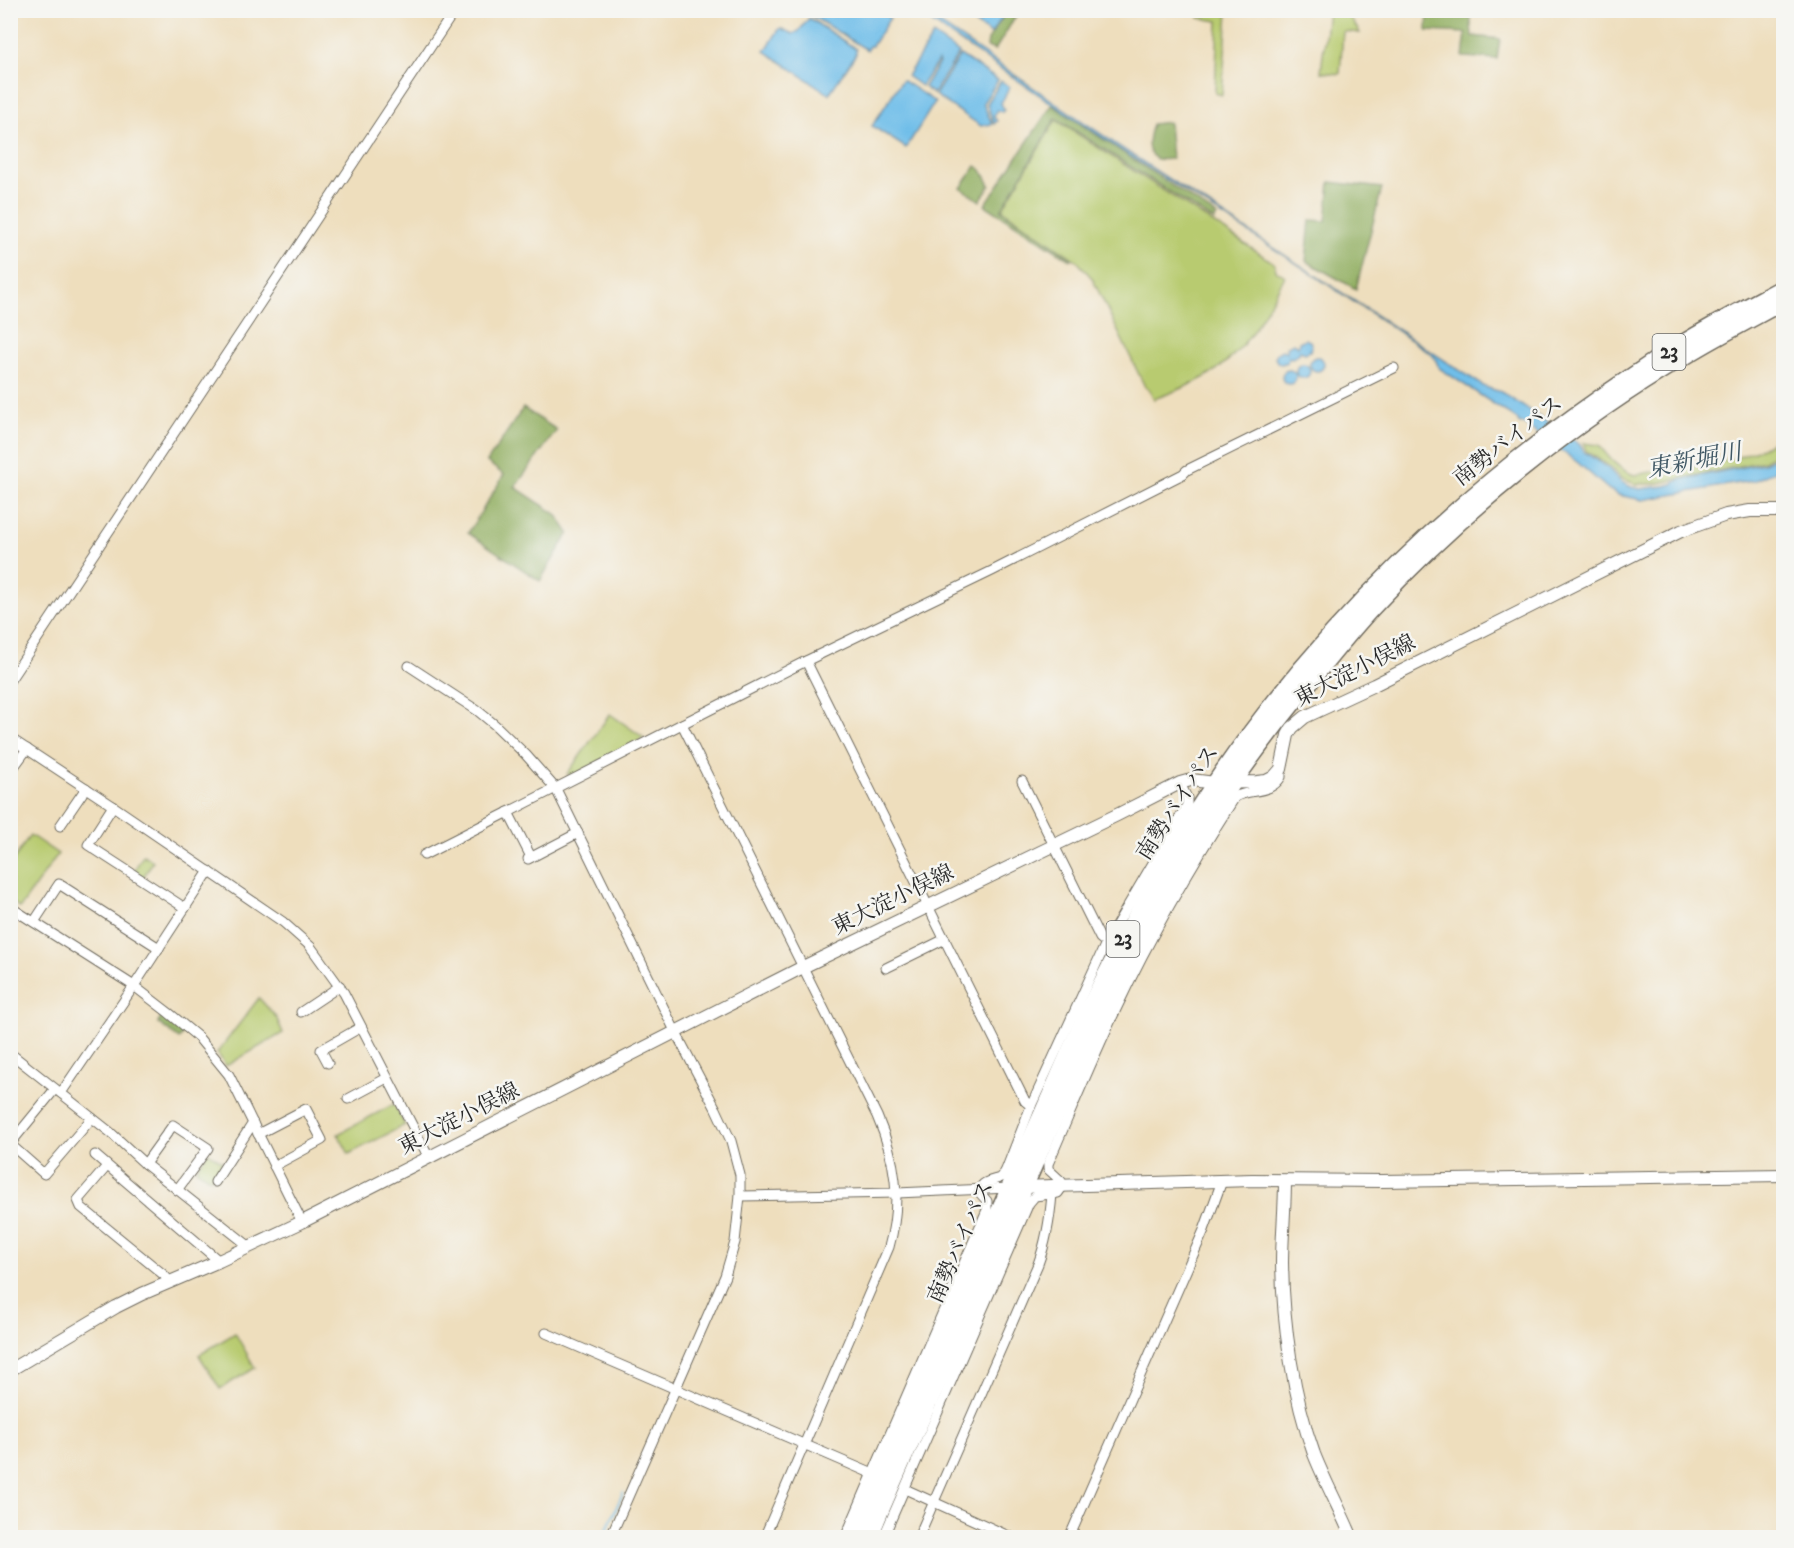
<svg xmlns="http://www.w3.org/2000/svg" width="1794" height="1548" font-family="'IM FELL DW Pica','Noto Serif JP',serif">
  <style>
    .green { fill: #b8cb6f; stroke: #727b4d; stroke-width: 1.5 }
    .forest { fill: #92af62; stroke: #5e6d46; stroke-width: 1.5 }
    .water { fill: #6fbee9; stroke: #4d748a; stroke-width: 1.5 }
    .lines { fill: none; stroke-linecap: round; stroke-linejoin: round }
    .stream { stroke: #6fbee9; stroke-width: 2 }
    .street-casing { stroke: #6f6a5e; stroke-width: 11 }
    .secondary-casing { stroke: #6f6a5e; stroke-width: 14 }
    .highway-casing { stroke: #6f6a5e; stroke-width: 19 }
    .street { stroke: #fff; stroke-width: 9 }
    .secondary { stroke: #fff; stroke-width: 12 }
    .highway { stroke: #fff; stroke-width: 16 }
    .labels { text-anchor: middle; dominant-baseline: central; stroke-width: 5; stroke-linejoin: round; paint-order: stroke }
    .shield { fill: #f6f6f2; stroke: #686867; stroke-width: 1.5 }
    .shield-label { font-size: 21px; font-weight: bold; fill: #2b2b2b }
    .street-label { font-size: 22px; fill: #2b2b2b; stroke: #f6f6f2 }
    .water-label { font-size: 24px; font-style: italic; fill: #3f5764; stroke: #f6f6f2 }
  </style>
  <rect width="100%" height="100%" fill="#f6f6f2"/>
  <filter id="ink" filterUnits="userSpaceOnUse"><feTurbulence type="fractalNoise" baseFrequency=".0167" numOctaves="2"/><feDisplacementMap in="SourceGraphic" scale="12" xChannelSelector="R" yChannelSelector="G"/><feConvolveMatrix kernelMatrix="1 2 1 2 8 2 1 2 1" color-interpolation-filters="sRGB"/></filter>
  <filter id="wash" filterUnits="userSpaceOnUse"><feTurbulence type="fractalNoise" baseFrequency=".008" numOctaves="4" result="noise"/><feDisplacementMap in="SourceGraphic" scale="24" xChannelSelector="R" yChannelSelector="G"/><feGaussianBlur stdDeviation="1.35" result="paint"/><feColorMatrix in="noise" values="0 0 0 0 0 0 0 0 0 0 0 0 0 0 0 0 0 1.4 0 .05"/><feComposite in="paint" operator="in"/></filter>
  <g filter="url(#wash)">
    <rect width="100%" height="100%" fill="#eedebd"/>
    <g class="green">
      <polygon points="1200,11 1228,11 1222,95 1215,93 1218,21 1199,18"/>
      <polygon points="1328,11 1346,11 1360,33 1343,31 1340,74 1321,72"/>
      <path d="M1056 120 1274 263 1276 270 1285 276C1264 314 1245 355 1205 377 1189 386 1171 393 1154 399L1149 389 1145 387 1092 278 1076 260 1002 209Z"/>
      <path d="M1783 435V450L1764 461 1654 484H1636L1622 479 1609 466 1586 451 1583 443 1599 445C1609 458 1618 469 1634 475L1736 458 1762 448Z"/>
      <polygon points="610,714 644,738 573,776 567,774"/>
      <polygon points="30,835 58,854 20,908 11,901 11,864"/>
      <polygon points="143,855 153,861 143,878 134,871"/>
      <polygon points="259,998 276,1017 283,1033 226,1066 217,1053"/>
      <polygon points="394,1104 405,1125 349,1154 338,1134"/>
      <polygon points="208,1152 223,1162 211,1179 196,1169"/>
      <polygon points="235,1333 255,1368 220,1389 199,1355"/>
    </g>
    <g class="forest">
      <polygon points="1007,11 1019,11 995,50 987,47 988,40"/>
      <polygon points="1428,11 1470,11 1472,36 1500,39 1497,59 1463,57 1466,33 1427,31"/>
      <polygon points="1052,105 1217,216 1214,221 1056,118 1001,210 1072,259 1070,260 985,205"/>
      <path d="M1169 122 1172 159C1168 159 1161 160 1157 159 1143 153 1149 134 1152 124Z"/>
      <polygon points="976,166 982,170 990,185 980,201 961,188"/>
      <polygon points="1330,182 1382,188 1356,289 1306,261 1310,220 1326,221"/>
      <polygon points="523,408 557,430 515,487 556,514 569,533 540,581 468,533 504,475 487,462"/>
      <polygon points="164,1013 186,1030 179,1039 158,1023"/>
    </g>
    <g class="water">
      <polygon points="885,10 883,14 890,18 872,46 869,46 867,50 812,16 816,11"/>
      <polygon points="915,11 921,11 1119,146 1485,387 1501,392 1573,439 1580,445 1584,452 1607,467 1621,482 1631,487 1640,489 1665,486 1673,484 1679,480 1764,463 1783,454 1783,467 1756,480 1643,500 1618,495 1608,489 1577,462 1522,423 1520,424 1518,422 1518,420 1439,368 1435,358 1430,353 1291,260 1118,148"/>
      <polygon points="974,11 974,10 1006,11 991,34 971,21 971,17"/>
      <polygon points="809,18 856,49 856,54 829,94 765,51 780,28 793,34 799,31"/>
      <polygon points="933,35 959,53 933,94 924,87 939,63 938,61 921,86 907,76"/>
      <polygon points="960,55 998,80 983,103 992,124 981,126 935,95"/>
      <polygon points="902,80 935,102 906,148 872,126"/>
      <polygon points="1001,81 1010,87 1001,103 1004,110 1002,112 997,110 994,117 997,121 994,124 987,104"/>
      <polygon points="1305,339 1310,341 1312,346 1310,351 1305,353 1300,351 1298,355 1292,358 1289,357 1287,362 1282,364 1278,363 1275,358 1277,353 1282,350 1287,352 1286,347 1293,343 1298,346 1299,342"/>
      <circle cx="1317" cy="364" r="7"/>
      <circle cx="1303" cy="371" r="7"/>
      <circle cx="1289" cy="377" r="7"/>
    </g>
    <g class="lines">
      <polyline class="stream" points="603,1538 623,1493"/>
    </g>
  </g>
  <g filter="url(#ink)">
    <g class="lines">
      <defs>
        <g id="street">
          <polyline points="806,661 1025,1101 1031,1106"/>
          <polyline points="409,666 478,711 495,725 526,755 556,789 676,1033 716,1109 731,1141 740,1175 740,1196 735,1242 725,1276 610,1538"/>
          <polyline points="10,680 455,10"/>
          <path d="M682 724 877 1116C896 1160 902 1201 889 1247L764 1538"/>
          <polyline points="10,738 113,806 283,922 310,946 344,993 429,1158"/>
          <polyline points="10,772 27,749"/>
          <polyline points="1022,781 1100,938 1106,943"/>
          <polyline points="113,806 88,845 185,908"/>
          <polyline points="508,812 531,857"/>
          <polyline points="60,826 86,788"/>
          <polyline points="424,855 806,661 992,571 1183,474 1187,470 1394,368"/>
          <polyline points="528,859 578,833"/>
          <polyline points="10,907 134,986 169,1013 198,1037 229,1075 302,1222"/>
          <polyline points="34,922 59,884 159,948"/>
          <polyline points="886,968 945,939"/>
          <polyline points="301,1012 340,986"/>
          <polyline points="10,1053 110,1132 145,1164 250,1247"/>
          <polyline points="328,1063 321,1050 361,1027"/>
          <polyline points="61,1093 134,986 209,871"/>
          <polyline points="348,1099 387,1078"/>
          <polyline points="258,1134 306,1109 322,1140 274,1166"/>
          <polyline points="10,1144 44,1174 92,1118"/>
          <polyline points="10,1144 55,1089"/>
          <polyline points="95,1155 219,1261"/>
          <polyline points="145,1164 173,1125 208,1148 177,1190"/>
          <polyline points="107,1166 78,1200 81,1207 164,1275 169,1281"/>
          <polyline points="215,1182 253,1123"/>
          <path d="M980 1189C983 1180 994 1181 1002 1177L1006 1170 1031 1106 1106 943 1187 805V798L1180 783"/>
          <polyline points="740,1196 897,1193 1009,1188"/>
          <polyline points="546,1333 873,1474"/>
          <polyline points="905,1489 1013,1538"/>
          <polyline points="845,1538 987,1210 987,1201 980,1193 980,1189"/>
          <path d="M883 1538 1029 1203 1035 1196 1058 1193 1063 1186 1061 1181 1048 1169V1164C1071 1111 1093 1057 1118 1005 1152 933 1192 864 1235 797 1251 788 1270 795 1281 777V769"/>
          <path d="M918 1538 1038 1264C1047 1240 1050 1219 1052 1194"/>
          <polyline points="1069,1538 1204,1230 1222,1181"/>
        </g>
        <g id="secondary">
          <path d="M1285 1181C1285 1208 1282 1236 1282 1263 1283 1325 1293 1396 1314 1454 1325 1482 1340 1509 1352 1538"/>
          <polyline points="1020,1187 1252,1180 1382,1181 1784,1175"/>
          <polyline points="10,1370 116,1307 142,1294 219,1261 302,1222 803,967 1117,815 1180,783 1191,780 1215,783 1257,782 1266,781 1274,777 1281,769 1288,735 1292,728 1305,717 1374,685 1681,531 1726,515 1750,511 1784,511"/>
        </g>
        <g id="highway">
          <path d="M855 1538 1087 1012C1126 934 1165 856 1215 783 1324 622 1467 486 1628 379 1646 367 1662 355 1680 345 1714 324 1749 306 1784 287"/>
          <path d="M869 1538C908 1445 952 1354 992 1262 1048 1134 1102 1003 1170 882 1208 815 1253 752 1301 693 1324 664 1347 635 1372 608 1461 512 1574 421 1687 355 1718 336 1751 319 1784 301"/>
        </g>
      </defs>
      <use href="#street" class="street-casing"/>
      <use href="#secondary" class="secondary-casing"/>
      <use href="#highway" class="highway-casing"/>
      <use href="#street" class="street"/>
      <use href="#secondary" class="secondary"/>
      <use href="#highway" class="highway"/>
    </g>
  </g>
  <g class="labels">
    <g class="shield">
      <rect x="1652.5" y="334" width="33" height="36" rx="4.5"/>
      <rect x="1106.5" y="921" width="33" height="36" rx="4.5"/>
    </g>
    <g class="shield-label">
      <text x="1669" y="352">23</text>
      <text x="1123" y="939">23</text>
    </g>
    <g class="street-label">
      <text transform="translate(1508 441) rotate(-38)">南勢バイパス</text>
      <text transform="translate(1355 671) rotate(-27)">東大淀小俣線</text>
      <text transform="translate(1178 803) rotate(-57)">南勢バイパス</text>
      <text transform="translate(893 900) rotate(-26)">東大淀小俣線</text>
      <text transform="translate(459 1119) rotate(-27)">東大淀小俣線</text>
      <text transform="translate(961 1242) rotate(-66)">南勢バイパス</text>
    </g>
    <g class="water-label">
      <text transform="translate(1694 461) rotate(-11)">東新堀川</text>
    </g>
  </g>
  <rect width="1794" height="1548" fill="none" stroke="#f6f6f2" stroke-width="36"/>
</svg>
